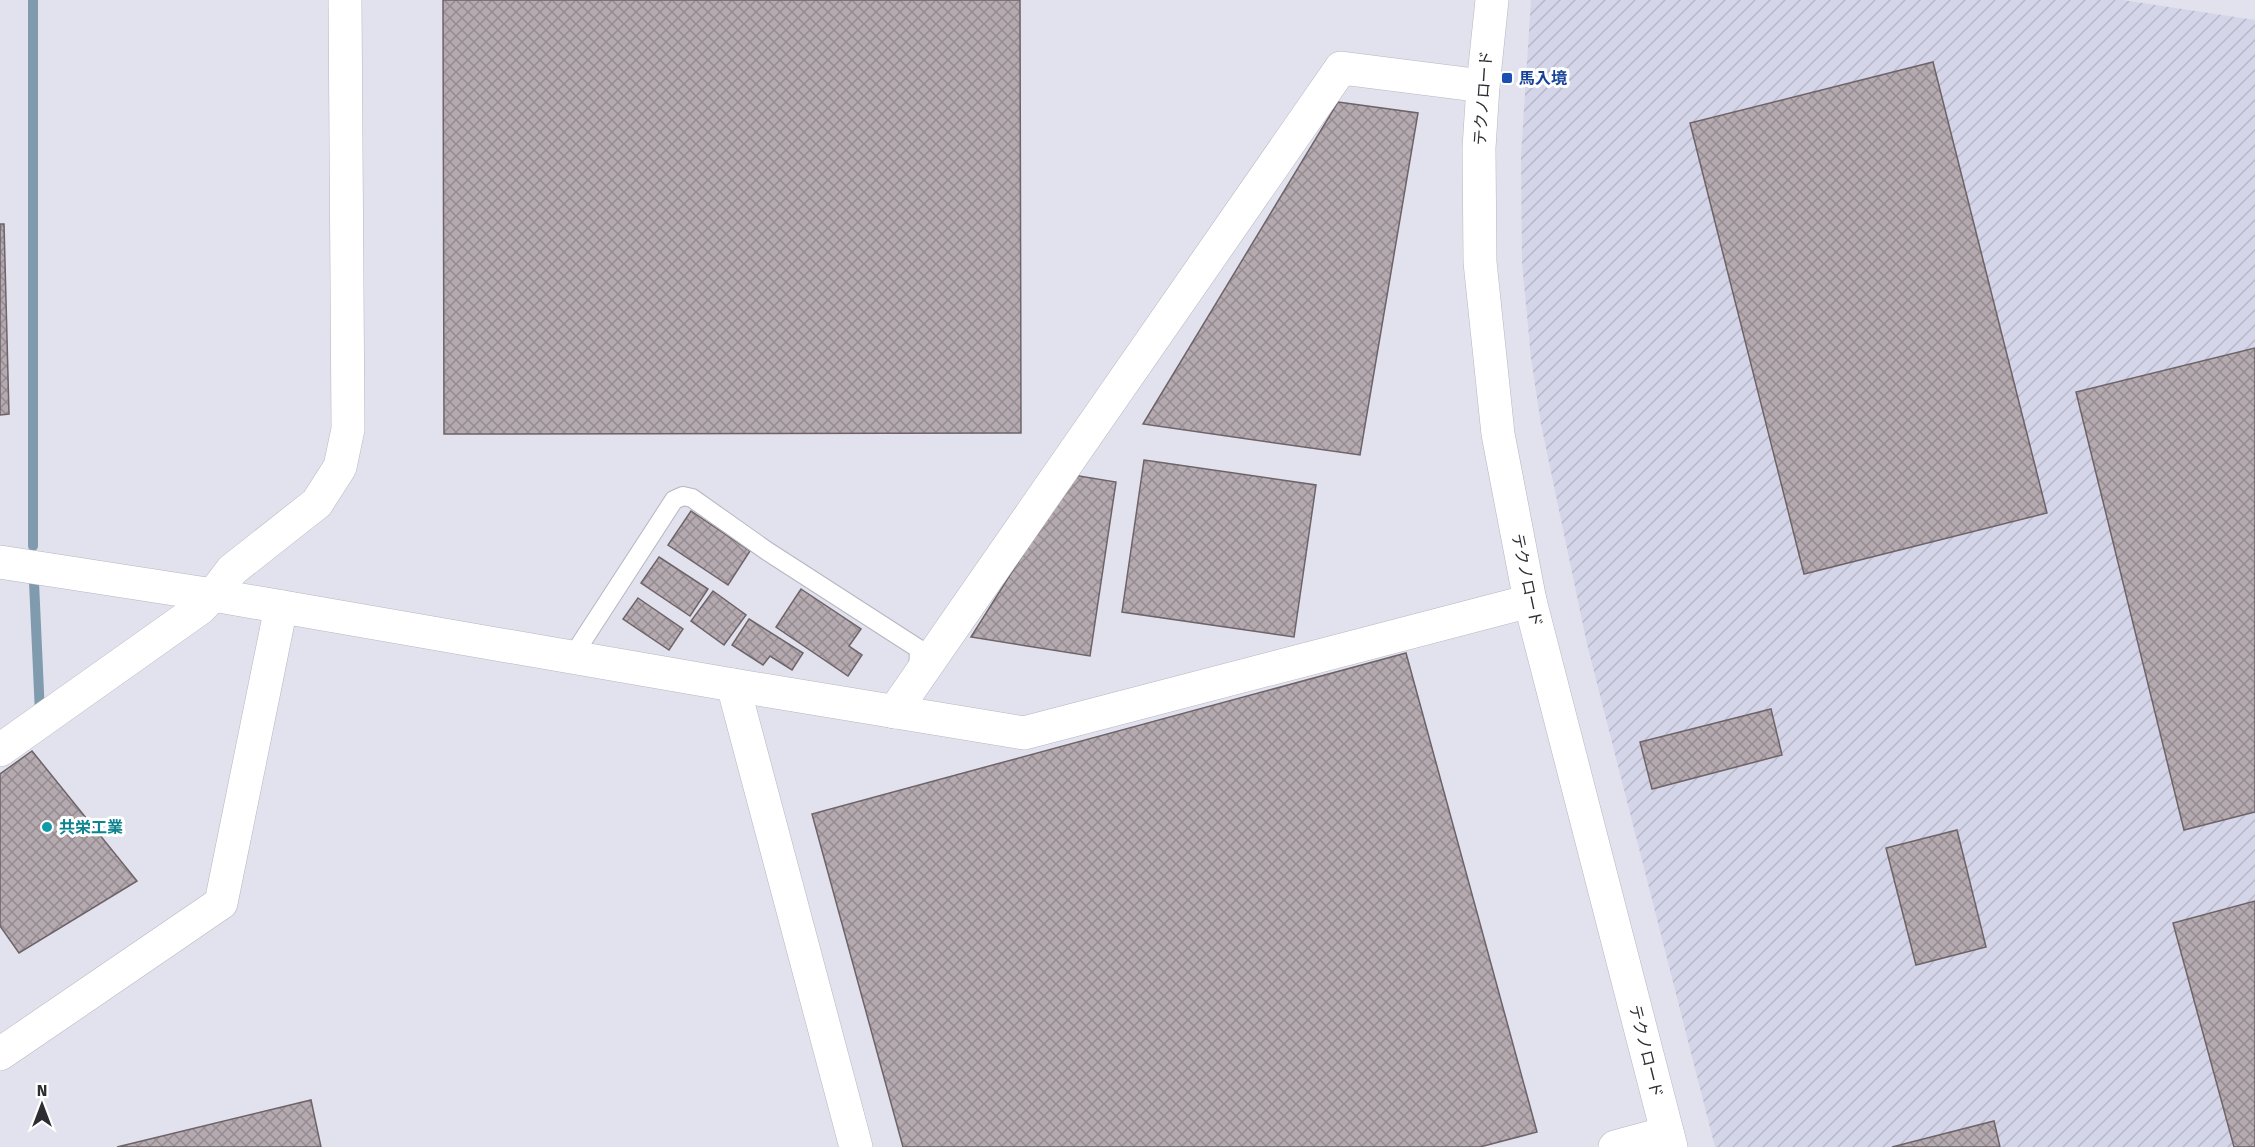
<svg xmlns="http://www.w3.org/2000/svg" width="2255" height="1147" font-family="'Fira Sans','Noto Sans JP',sans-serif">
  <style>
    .industrial { fill: url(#industrial-furrows) }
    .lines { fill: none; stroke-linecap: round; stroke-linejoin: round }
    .stream { stroke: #809bad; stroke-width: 10 }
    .building { fill: url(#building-cross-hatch); stroke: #6d6368; stroke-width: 1.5 }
    .service-casing { stroke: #b5b6c1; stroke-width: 20 }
    .minor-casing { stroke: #b5b6c1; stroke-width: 34 }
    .tertiary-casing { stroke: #b5b6c1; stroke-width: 34 }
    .service { stroke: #fff; stroke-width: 18 }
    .minor { stroke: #fff; stroke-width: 33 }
    .tertiary { stroke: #fff; stroke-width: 33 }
    .transit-dot { fill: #1a4fb4; stroke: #fff; stroke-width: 2 }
    .culture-dot { fill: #0f9aa8; stroke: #fff; stroke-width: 2 }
    .labels { text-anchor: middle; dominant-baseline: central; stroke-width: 6; stroke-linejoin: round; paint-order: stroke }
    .transit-label { font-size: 16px; font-weight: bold; fill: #164399; stroke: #fff; text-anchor: start }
    .street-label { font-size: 16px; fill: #2e2e32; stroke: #fff }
    .culture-label { font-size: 16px; font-weight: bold; fill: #0d838f; stroke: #fff; text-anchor: start }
  </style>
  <defs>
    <pattern id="industrial-furrows" width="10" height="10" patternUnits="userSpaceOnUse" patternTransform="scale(1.5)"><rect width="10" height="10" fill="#d4d5e8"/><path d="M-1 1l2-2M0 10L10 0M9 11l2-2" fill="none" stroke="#b6b7c7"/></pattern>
    <pattern id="building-cross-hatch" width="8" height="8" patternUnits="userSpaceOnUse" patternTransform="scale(1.5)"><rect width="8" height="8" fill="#b5aab0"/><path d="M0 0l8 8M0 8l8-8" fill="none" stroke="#948b90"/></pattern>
  </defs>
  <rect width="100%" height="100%" fill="#e1e2ed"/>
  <polygon class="industrial" points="1531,0 2123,0 2255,20 2255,1147 1715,1147 1587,644 1541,424 1531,358 1522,262 1521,156"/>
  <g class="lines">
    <g class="stream">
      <polyline points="33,0 33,546"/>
      <polyline points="34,582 40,714"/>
    </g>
  </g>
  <g class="building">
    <polygon points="443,0 1020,0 1021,433 444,434"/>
    <polygon points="1933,62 2047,513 1804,574 1690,123"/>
    <polygon points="1338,102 1418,113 1360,455 1143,424"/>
    <polygon points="0,224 4,224 9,414 0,415"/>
    <polygon points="2255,348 2255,812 2184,830 2076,392"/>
    <polygon points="1144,460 1316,485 1294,637 1122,612"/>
    <polygon points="1073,475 1116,482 1090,656 971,637"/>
    <polygon points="691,511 750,551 728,585 668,545"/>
    <polygon points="659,557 708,589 690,616 641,583"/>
    <polygon points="801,589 861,629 849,646 862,655 848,676 776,627"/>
    <polygon points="713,591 746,615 724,645 691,621"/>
    <polygon points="638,598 683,629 669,650 623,619"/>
    <polygon points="749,619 803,653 792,670 770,656 763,665 732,645"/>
    <polygon points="1406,653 1537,1132 1480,1147 903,1147 812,814"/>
    <polygon points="1771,709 1782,755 1652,789 1640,742"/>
    <polygon points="32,751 137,881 19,953 0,926 0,774"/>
    <polygon points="1957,830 1986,947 1916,965 1886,848"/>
    <polygon points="2255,901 2255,1147 2234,1147 2173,923"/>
    <polygon points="311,1100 321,1147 117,1147"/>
    <polygon points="1994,1121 2000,1147 1892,1147"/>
  </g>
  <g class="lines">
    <defs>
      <polyline id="service" points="572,657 674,500 683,496 692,498 767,551 919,649 918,673"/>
      <g id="minor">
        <polyline points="0,562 213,595 733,685 1024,733 1530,601"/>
        <polyline points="733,685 856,1147"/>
        <polyline points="894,712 1341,68 1483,86"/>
        <polyline points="0,750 199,609 213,595 232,570 317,503 340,467 348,429 345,0"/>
        <polyline points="0,1054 221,903 281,607"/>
        <polyline points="1615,1147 1667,1133"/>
      </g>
      <polyline id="tertiary" points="1492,0 1483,86 1479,148 1480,262 1498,434 1530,601 1671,1147"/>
    </defs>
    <use href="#service" class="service-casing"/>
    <use href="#minor" class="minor-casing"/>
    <use href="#tertiary" class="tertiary-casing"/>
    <use href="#service" class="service"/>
    <use href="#minor" class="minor"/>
    <use href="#tertiary" class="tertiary"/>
  </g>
  <rect class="transit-dot" x="1501" y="72" width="12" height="12" rx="3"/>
  <circle class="culture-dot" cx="47" cy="827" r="6"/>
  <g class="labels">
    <g class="transit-label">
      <text x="1519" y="78">馬入境</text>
    </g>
    <g class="street-label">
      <text transform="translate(1483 98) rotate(-86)">テクノロード</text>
      <text transform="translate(1527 580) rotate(78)">テクノロード</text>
      <text transform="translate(1646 1051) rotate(76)">テクノロード</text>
    </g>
    <g class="culture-label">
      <text x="59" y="827">共栄工業</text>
    </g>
  </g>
  <g transform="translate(42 1105)" stroke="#ffffff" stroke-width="4.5" paint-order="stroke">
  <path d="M0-4.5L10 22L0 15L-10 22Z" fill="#2e2e32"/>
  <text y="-9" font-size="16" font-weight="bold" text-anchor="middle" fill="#2e2e32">N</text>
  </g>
</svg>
